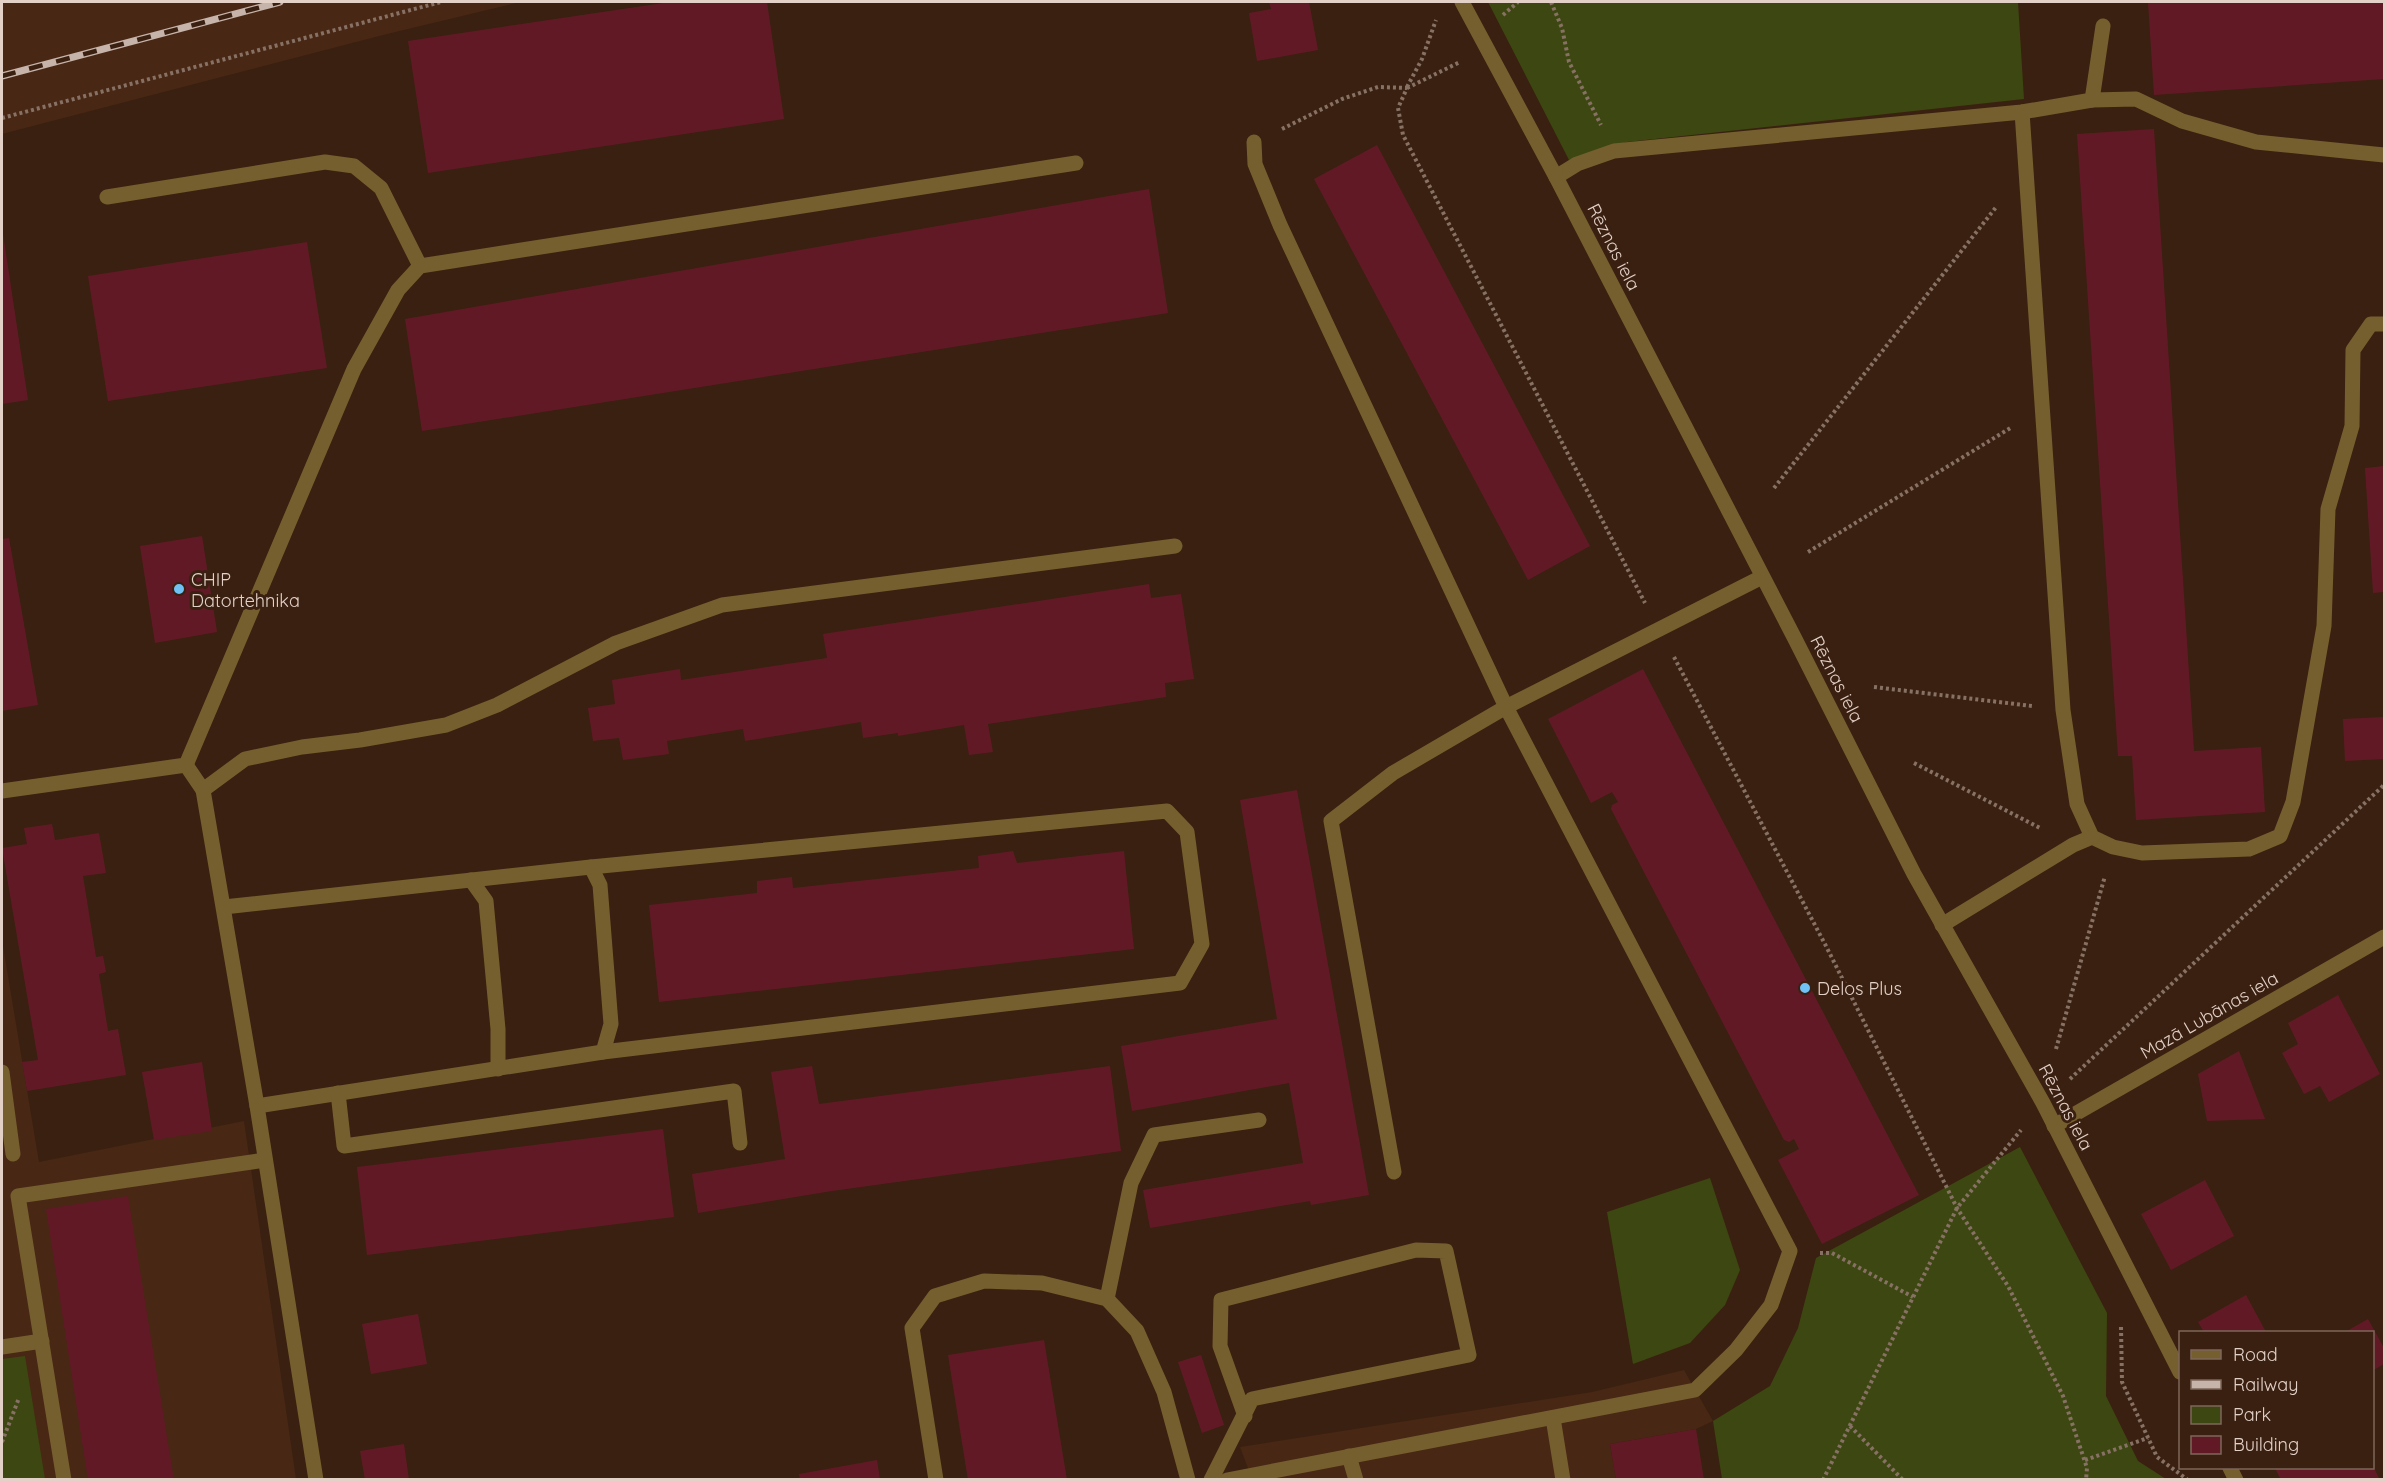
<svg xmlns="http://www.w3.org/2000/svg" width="2386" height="1481" font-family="Quicksand,sans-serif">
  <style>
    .built { fill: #482714 }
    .green { fill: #3d4711 }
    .building { fill: #611a25 }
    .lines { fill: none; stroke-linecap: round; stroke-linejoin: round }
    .path { stroke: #877164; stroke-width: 4; stroke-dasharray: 3 3; stroke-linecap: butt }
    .lane { stroke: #765f2e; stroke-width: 15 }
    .street { stroke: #765f2e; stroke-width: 15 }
    .rail-casing { stroke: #c6b3a9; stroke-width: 7 }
    .rail { stroke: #3a2010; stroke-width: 4.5; stroke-dasharray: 14; stroke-linecap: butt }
    .poi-dot { fill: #70c1f4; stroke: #3a2010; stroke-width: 2 }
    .labels { text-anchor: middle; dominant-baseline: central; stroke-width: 6; stroke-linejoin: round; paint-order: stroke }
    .street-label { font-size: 18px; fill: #e3d1c8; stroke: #3a2010 }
    .poi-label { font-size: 18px; fill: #e3d1c8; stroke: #3a2010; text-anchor: start }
  </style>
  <rect width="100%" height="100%" fill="#3a2010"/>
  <g class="built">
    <polygon points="2,2 520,2 383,35 2,134"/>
    <polygon points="2,940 39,1162 244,1121 296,1479 2,1479"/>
    <polygon points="1684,1370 1713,1421 1696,1429 1610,1444 1616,1479 1252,1479 1240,1447 1592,1392"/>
  </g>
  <g class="green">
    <polygon points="1488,2 2018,2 2024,99 1627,142 1569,160"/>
    <polygon points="2020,1147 2107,1313 2106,1396 2138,1461 2166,1479 1722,1479 1713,1421 1770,1386 1798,1328 1816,1258"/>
    <polygon points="1710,1178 1740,1270 1725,1305 1690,1343 1633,1364 1607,1212"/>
    <polygon points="25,1356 45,1479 2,1479 2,1359"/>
  </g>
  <g class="building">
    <polygon points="670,2 767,2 784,119 428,173 408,41"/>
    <polygon points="1269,2 1309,2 1318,50 1257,61 1249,13 1271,9"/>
    <polygon points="2148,2 2384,2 2384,79 2154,95"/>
    <polygon points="2154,129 2194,751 2261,747 2265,812 2136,820 2132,756 2118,756 2077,134"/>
    <polygon points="1377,145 1590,546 1528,580 1314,179"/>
    <polygon points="1149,189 1168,313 422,431 405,319"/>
    <polygon points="2,227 28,400 2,404"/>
    <polygon points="307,242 327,368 108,401 88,276"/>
    <polygon points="2384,466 2384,592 2373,593 2365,468"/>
    <polygon points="202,536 217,632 155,643 140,546"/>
    <polygon points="9,538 38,705 2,711 2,539"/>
    <polygon points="1149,584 1151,598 1181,594 1194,679 1165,683 1166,697 988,724 993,752 969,755 964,725 898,736 898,733 863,738 861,722 745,741 743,729 667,741 669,754 623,760 619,738 593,741 588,708 615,704 612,680 680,669 681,680 827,658 823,634"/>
    <polygon points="1643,669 1919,1195 1822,1244 1778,1160 1799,1149 1794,1139 1789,1142 1784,1140 1611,809 1612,805 1618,802 1612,792 1591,803 1548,719"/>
    <polygon points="2384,717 2384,759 2345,761 2343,719"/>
    <polygon points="1297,790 1369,1195 1311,1205 1310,1201 1150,1228 1143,1190 1303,1163 1289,1083 1132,1111 1121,1046 1277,1019 1240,800"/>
    <polygon points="52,824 55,840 99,833 106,873 83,876 96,957 103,956 106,972 99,974 108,1031 118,1029 126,1075 27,1091 22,1062 38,1060 2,848 27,844 24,828"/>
    <polygon points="1013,851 1017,863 1124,851 1134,949 659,1002 649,905 757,893 757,881 792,877 793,888 979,868 978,856"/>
    <polygon points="2338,995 2380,1074 2329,1102 2320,1086 2304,1094 2282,1053 2298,1044 2288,1023"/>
    <polygon points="2239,1051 2265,1119 2207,1121 2198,1074"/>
    <polygon points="202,1062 212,1131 154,1140 142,1072"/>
    <polygon points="812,1066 819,1104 1110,1066 1121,1151 832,1191 698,1213 692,1174 785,1159 771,1072"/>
    <polygon points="663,1129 674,1217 367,1255 357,1167"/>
    <polygon points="2205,1180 2234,1236 2171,1270 2141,1214"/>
    <polygon points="128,1196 174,1480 88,1480 46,1209"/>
    <polygon points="2246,1295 2266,1332 2204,1332 2198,1322"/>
    <polygon points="418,1314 427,1364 371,1374 362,1324"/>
    <polygon points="2368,1319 2384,1348 2384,1364 2372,1371 2372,1332 2345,1332"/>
    <polygon points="1044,1340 1067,1480 968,1480 948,1355"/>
    <polygon points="1201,1355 1224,1425 1202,1433 1178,1362"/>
    <polygon points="1696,1429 1704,1480 1616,1480 1610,1444"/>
    <polygon points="404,1444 409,1480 365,1480 360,1451"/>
    <polygon points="877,1460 880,1480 800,1480 799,1474"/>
    <polygon points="2275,1468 2374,1468 2380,1480 2281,1480"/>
  </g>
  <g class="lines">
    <g class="path">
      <polyline points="1551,2 1562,28 1569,62 1601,125"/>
      <polyline points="1503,15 1518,2"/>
      <polyline points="1407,87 1422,59 1436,20"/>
      <polyline points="1407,88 1460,62"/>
      <polyline points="2,118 441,2"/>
      <polyline points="1282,129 1342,99 1378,87 1407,88 1398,108 1403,135 1645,603"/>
      <polyline points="1774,488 1997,206"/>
      <polyline points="1808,552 2012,427"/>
      <polyline points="1674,657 1827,948 1957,1208 2008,1286 2063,1396 2087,1468 2086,1480"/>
      <polyline points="1874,687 2032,706"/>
      <polyline points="1914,763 2040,828"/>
      <polyline points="2056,1049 2105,876"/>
      <polyline points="2070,1079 2384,785"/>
      <polyline points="1820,1253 1832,1253 1913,1297"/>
      <polyline points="2121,1327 2122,1382 2157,1457 2188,1480"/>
      <polyline points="1850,1426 1903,1480"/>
      <polyline points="2,1442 19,1398"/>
      <polyline points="2085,1460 2148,1438"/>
      <polyline points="1823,1480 1957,1208 2021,1130"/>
    </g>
    <g class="lane">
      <polyline points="2092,100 2136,99 2182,121 2256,142 2384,155"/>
      <polyline points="2022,112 2063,710 2077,804 2092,837 2113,847 2142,853 2249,849 2280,836 2293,802 2324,626 2328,509 2352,426 2353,350 2371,324 2384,324"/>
      <polyline points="1556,177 1577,164 1614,151 2022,112 2092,100 2103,26"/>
      <polyline points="107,197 325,162 354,166 381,188 420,266"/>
      <polyline points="186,765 203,790"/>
      <polyline points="2,791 186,765 354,369 398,290 420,266 1076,163"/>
      <polyline points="591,867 600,885 611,1024 603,1052"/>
      <polyline points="471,880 486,901 498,1029 498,1069"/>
      <polyline points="224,907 591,867 1167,811 1187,832 1202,944 1180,983 603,1052 257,1106"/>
      <polyline points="1942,925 2073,845 2092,837"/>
      <polyline points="2,1072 13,1154"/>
      <polyline points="338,1093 344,1146 734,1091 740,1143"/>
      <polyline points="1394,1172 1331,821 1393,773 1506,707 1762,577"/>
      <polyline points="1107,1299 1131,1183 1154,1135 1259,1120"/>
      <polyline points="2,1347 42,1341"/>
      <polyline points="1553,1418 1563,1480"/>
      <polyline points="1349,1456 1356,1480"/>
      <polyline points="64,1480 18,1196 265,1160"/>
      <polyline points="316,1480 257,1106 203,790 245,759 302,747 360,740 446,725 497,705 616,643 722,605 1175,546"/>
      <polyline points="936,1480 912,1328 935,1296 984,1281 1042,1283 1107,1299 1137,1331 1164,1392 1188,1480"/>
      <polyline points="1211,1480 1252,1399 1469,1355 1446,1251 1416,1250 1221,1300 1220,1346 1245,1416"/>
      <polyline points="1227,1480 1695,1390 1736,1350 1771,1305 1790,1251 1506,707 1280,225 1255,164 1254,142"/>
    </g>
    <g class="street">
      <polyline points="1462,2 1556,177 1794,637 1914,874 2043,1103 2180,1372"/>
      <polyline points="2054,1126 2384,937"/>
      <polyline points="2230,1468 2236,1480"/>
    </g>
    <defs>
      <polyline id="rail" points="2,76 280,2"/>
    </defs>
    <use href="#rail" class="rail-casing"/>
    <use href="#rail" class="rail"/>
  </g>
  <g class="poi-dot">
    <circle cx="179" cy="589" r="6"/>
    <circle cx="1805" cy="988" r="6"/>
  </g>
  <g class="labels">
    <g class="street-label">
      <text transform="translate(1614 247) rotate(63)">Rēznas iela</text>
      <text transform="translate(1837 679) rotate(63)">Rēznas iela</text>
      <text transform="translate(2209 1015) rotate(-30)">Mazā Lubānas iela</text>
      <text transform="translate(2066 1107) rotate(62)">Rēznas iela</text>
    </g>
    <g class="poi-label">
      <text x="191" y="579">CHIP<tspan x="191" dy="21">Datortehnika</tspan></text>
      <text x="1817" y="988">Delos Plus</text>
    </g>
  </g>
  <rect width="2386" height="1481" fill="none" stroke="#e3d1c8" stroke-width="6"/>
  <rect x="2179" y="1331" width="195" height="138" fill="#3a2010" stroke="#7e675a" stroke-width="1.5"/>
  <rect x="2191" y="1350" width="30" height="9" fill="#765f2e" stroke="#7e675a" stroke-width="1.5"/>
  <text x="2233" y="1361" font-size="18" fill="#e3d1c8">Road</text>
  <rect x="2191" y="1380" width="30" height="9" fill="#c6b3a9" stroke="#7e675a" stroke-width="1.5"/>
  <text x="2233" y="1391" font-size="18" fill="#e3d1c8">Railway</text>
  <rect x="2191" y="1406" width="30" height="18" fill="#3d4711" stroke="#7e675a" stroke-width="1.5"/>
  <text x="2233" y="1421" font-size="18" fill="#e3d1c8">Park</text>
  <rect x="2191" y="1436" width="30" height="18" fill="#611a25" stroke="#7e675a" stroke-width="1.5"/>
  <text x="2233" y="1451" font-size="18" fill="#e3d1c8">Building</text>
</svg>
